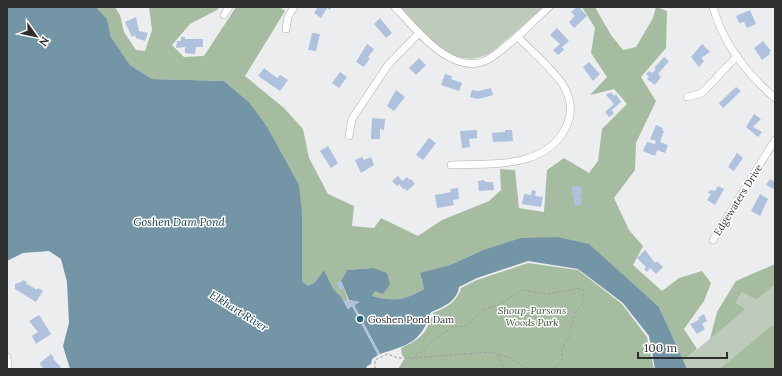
<svg xmlns="http://www.w3.org/2000/svg" width="782" height="376" font-family="Lora,serif">
  <style>
    .green { fill: #becbbb }
    .forest { fill: #a6bca1 }
    .water { fill: #7495a6 }
    .building { fill: #aec1dd }
    .lines { fill: none; stroke-linecap: round; stroke-linejoin: round }
    .minor-casing { stroke: #adaeb0; stroke-width: 8 }
    .path { stroke: #9e9fa0; stroke-width: 1; stroke-dasharray: 3 2; stroke-linecap: butt }
    .minor { stroke: #fff; stroke-width: 7 }
    .poi-dot { fill: #206676; stroke: #fff; stroke-width: 1.5 }
    .labels { text-anchor: middle; dominant-baseline: central; stroke-width: 3; stroke-linejoin: round; paint-order: stroke }
    .street-label { font-size: 10px; fill: #2e2f2f; stroke: #fff }
    .park-label { font-size: 10px; font-style: italic; fill: #32532b; stroke: #fff }
    .poi-label { font-size: 10px; fill: #2e2f2f; stroke: #fff; text-anchor: start }
    .water-label { font-size: 11px; font-style: italic; fill: #09394d; stroke: #fff }
  </style>
  <rect width="100%" height="100%" fill="#ecedef"/>
  <g class="green">
    <path d="M399 7H545L492 52C453 75 423 33 399 7Z"/>
    <polygon points="775,285 775,327 772,325 719,369 687,369 683,361 746,309 736,303 742,292 756,300"/>
  </g>
  <g class="forest">
    <path d="M96 7H115L120 15 124 32 136 50 145 51 152 30 149 7H219L217 10 190 24 172 45 184 57 204 56 236 7H279L285 11 245 76 284 108 303 129 309 158 328 194 354 206 352 226 374 228 381 218 418 236 442 220 489 201 501 190 500 169 515 170 519 208 544 212 547 170 564 158 589 173 598 161 602 129 627 104 614 89 590 95 607 77 591 53 595 28 582 7H595L611 35 623 50 636 47 653 18 656 7 667 11 666 48 641 77 656 101 636 143 635 170 614 198 629 230 643 246 633 265 662 291 679 278 702 271 711 283 704 301 684 329 697 349 683 361 659 307 589 245 483 250 450 265 420 274 424 289C405 300 394 302 372 296L375 291 373 268 347 270 341 281 348 300 344 302 334 290 324 270 315 282 308 286 302 281V212L266 125 249 102 224 81 152 79 130 65 111 37 107 19Z"/>
    <path d="M528 263 578 270 622 304 647 337 654 369H398L405 358 402 355 401 348C421 339 426 334 433 313 446 308 457 302 461 288L477 280Z"/>
    <polygon points="775,264 775,285 756,300 742,292 736,303 746,309 710,339 717,312 736,281"/>
    <polygon points="772,325 775,327 775,369 719,369"/>
  </g>
  <g class="water">
    <polygon points="7,7 96,7 107,19 111,37 130,65 152,79 224,81 249,102 266,125 299,185 302,212 302,281 308,286 315,282 324,270 334,290 341,297 348,309 352,306 378,355 372,359 371,364 367,366 366,369 70,369 63,346 69,323 67,282 61,259 49,251 23,253 7,261"/>
    <path d="M557 237 589 244 659 307 687 369H655L649 336 623 303 578 269 528 261 477 278 459 287C457 301 444 307 431 312 421 342 409 345 380 354L354 305 359 302 349 300 341 281 347 270 373 268 387 273 390 284 383 294 375 291 372 296C394 302 405 300 424 289L420 273 450 265 483 250 521 238Z"/>
  </g>
  <g class="building">
    <polygon points="318,7 332,7 330,10 327,8 321,18 314,13"/>
    <polygon points="577,7 579,7 587,16 574,28 569,22 575,16 571,12"/>
    <polygon points="750,10 756,24 747,28 744,22 739,23 736,16"/>
    <polygon points="136,17 139,31 148,33 145,41 136,38 135,35 132,37 125,22"/>
    <polygon points="380,18 392,33 386,38 374,24"/>
    <polygon points="557,28 569,41 562,47 564,50 558,55 553,50 560,44 550,35"/>
    <polygon points="312,33 320,34 316,51 308,50"/>
    <polygon points="181,37 185,37 185,39 203,39 203,47 196,47 195,54 185,53 185,47 176,48 177,41 181,41"/>
    <polygon points="763,41 771,51 769,53 770,54 762,60 754,48"/>
    <polygon points="367,44 374,49 368,57 370,58 364,67 356,62"/>
    <polygon points="702,44 710,52 701,58 704,61 699,67 691,57"/>
    <polygon points="664,57 669,61 658,74 661,77 655,85 647,79 649,77 646,74 649,71 652,73 656,69 654,68"/>
    <polygon points="419,58 426,65 416,75 409,68"/>
    <polygon points="589,62 600,74 593,81 583,67"/>
    <polygon points="264,68 277,78 280,75 288,80 280,91 258,76"/>
    <polygon points="340,72 347,77 339,88 332,83"/>
    <polygon points="445,74 452,76 451,79 462,83 459,91 441,85"/>
    <polygon points="736,87 741,91 723,108 719,103"/>
    <polygon points="491,88 493,95 478,99 470,97 472,90 478,91"/>
    <polygon points="396,90 405,97 394,111 387,106"/>
    <polygon points="611,92 614,96 616,94 621,102 613,109 612,110 614,114 609,117 605,112 614,104 606,95"/>
    <polygon points="754,114 761,119 753,127 762,132 758,137 746,127"/>
    <polygon points="372,118 385,119 384,130 380,129 380,139 371,139"/>
    <polygon points="656,125 663,128 662,130 664,131 660,142 668,145 665,153 657,150 655,156 643,151 647,142 655,144 656,141 650,139"/>
    <polygon points="477,130 477,138 469,139 470,147 462,148 460,131"/>
    <polygon points="505,130 512,130 513,141 493,142 492,133 505,132"/>
    <polygon points="429,138 436,143 423,160 416,155"/>
    <polygon points="328,146 338,163 331,168 320,151"/>
    <polygon points="737,153 743,158 734,171 728,167"/>
    <polygon points="362,157 364,160 371,157 374,165 361,173 355,160"/>
    <polygon points="398,176 402,181 407,177 410,180 411,179 415,184 407,191 405,188 404,190 399,184 397,186 392,181"/>
    <polygon points="770,179 775,182 775,188 773,189 766,185"/>
    <polygon points="484,180 485,182 493,182 494,190 479,191 478,181"/>
    <polygon points="581,186 583,193 580,194 582,204 575,206 571,187"/>
    <polygon points="718,186 724,189 715,205 707,200 711,194 708,193 710,190 715,191"/>
    <polygon points="458,188 459,199 453,200 454,205 437,208 435,195 451,192 450,189"/>
    <polygon points="532,190 536,191 535,196 543,197 541,207 522,204 524,194 531,195"/>
    <polygon points="760,194 768,199 760,216 751,211"/>
    <polygon points="645,250 655,263 657,261 663,267 656,274 650,268 647,272 644,269 646,267 637,258"/>
    <polygon points="23,280 27,282 26,285 27,284 37,290 38,288 43,291 36,302 15,289 15,284 21,282"/>
    <polygon points="341,281 344,288 340,290 337,283"/>
    <polygon points="349,300 360,302 354,305 380,354 378,355 352,306 348,309 344,302"/>
    <polygon points="704,314 707,321 702,324 705,329 697,334 690,324 699,320 698,318"/>
    <polygon points="39,315 51,334 36,344 32,336 38,332 29,321"/>
    <polygon points="51,354 54,358 53,359 61,367 58,369 44,369 41,366 40,363"/>
  </g>
  <g class="lines">
    <defs>
      <g id="minor">
        <path d="M395 7C416 29 453 79 489 59 510 46 531 23 549 7"/>
        <path d="M713 7C723 43 747 74 775 98"/>
        <polyline points="224,15 229,7"/>
        <polyline points="286,29 288,17 294,7"/>
        <polyline points="687,97 702,93 737,56"/>
        <polyline points="349,136 352,119 388,65 419,33"/>
        <path d="M451 165C491 163 547 170 567 125 573 111 571 98 563 85 554 70 529 49 517 36"/>
        <polyline points="713,240 775,140"/>
        <polyline points="7,357 8,369"/>
      </g>
    </defs>
    <use href="#minor" class="minor-casing"/>
    <g class="path">
      <polyline points="498,355 504,369"/>
      <polyline points="375,369 375,360 387,354 398,358 414,358"/>
      <polyline points="399,369 414,358"/>
      <polyline points="528,369 508,357 491,352 414,358 435,339 453,327 467,326 483,310 498,305 522,290 547,294 581,288 583,290 583,302 575,313 569,336 562,349 562,360 558,365 548,369"/>
    </g>
    <use href="#minor" class="minor"/>
  </g>
  <circle class="poi-dot" cx="360" cy="319" r="4"/>
  <g class="labels">
    <g class="street-label">
      <text transform="translate(738 200) rotate(-58)">Edgewaters Drive</text>
    </g>
    <g class="park-label">
      <text x="532" y="310">Shoup-Parsons<tspan x="532" dy="12">Woods Park</tspan></text>
    </g>
    <g class="poi-label">
      <text x="368" y="319">Goshen Pond Dam</text>
    </g>
    <g class="water-label">
      <text x="179" y="222">Goshen Dam Pond</text>
      <text transform="translate(239 311) rotate(32)">Elkhart River</text>
    </g>
  </g>
  <rect width="782" height="376" fill="none" stroke="#2e2f2f" stroke-width="16"/>
  <g transform="translate(36 36) rotate(123)" stroke="#ffffff" stroke-width="3" paint-order="stroke">
  <path d="M0-3L7 15L0 10L-7 15Z" fill="#2e2f2f"/>
  <text y="-6" font-size="11" font-weight="bold" text-anchor="middle" fill="#2e2f2f">N</text>
  </g>
  <path d="M638 352v6h89v-6" fill="none" stroke="#2e2f2f" stroke-width="2"/>
  <text x="644" y="352" font-size="12" fill="#2e2f2f" stroke="#ffffff" stroke-width="3" paint-order="stroke">100 m</text>
</svg>
